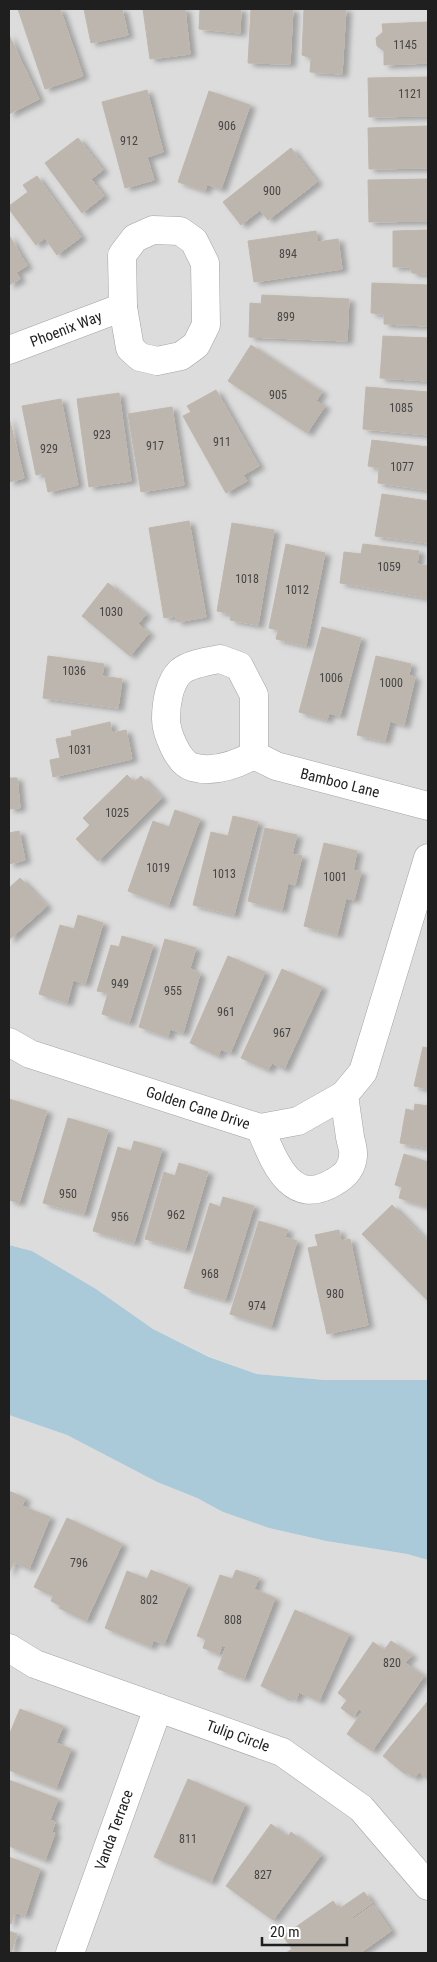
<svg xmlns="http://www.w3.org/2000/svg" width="437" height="1962" font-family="'Roboto Condensed',sans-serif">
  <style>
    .residential { fill: #dddcdc }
    .water { fill: #aac9d9 }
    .building { fill: #bcb6af; stroke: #c0b6aa; filter: url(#shadow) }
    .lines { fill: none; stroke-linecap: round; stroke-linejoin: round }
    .minor-casing { stroke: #a3a3a3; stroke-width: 29 }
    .minor { stroke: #fff; stroke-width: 28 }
    .labels { text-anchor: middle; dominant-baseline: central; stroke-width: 4; stroke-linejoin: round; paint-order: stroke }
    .number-label { font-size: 12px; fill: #464543 }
    .street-label { font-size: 15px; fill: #1f1f1f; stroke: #fff }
  </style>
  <defs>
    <filter id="shadow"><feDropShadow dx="5.5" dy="3" stdDeviation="2.5" flood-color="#0004"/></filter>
  </defs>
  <rect width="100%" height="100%" fill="#efede6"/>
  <g class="residential">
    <polygon points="9,9 428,9 428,1380 325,1380 257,1374 210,1357 153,1329 96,1289 32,1251 9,1245"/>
    <polygon points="9,1415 67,1435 157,1482 197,1498 223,1512 269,1528 326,1541 407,1554 428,1560 428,1953 9,1953"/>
  </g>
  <polygon class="water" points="9,1245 32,1251 96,1289 153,1329 209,1357 257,1374 325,1380 428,1380 428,1560 407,1554 326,1541 269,1528 223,1512 197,1498 157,1482 67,1435 9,1415"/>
  <g class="building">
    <polygon points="18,9 60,9 83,76 45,89"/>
    <polygon points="84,9 122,9 128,35 91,43"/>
    <polygon points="143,9 185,9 190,54 150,59"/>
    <polygon points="200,9 241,9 240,33 199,29"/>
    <polygon points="251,9 293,9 290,64 248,63"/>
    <polygon points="304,9 346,9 342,74 310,72 311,58 302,55"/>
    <polygon points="428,22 428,63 384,65 384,51 377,46 376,38 383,32 382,24"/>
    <polygon points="9,35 39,99 9,114"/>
    <polygon points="428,77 428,116 369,117 368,78"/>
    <polygon points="147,90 163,152 147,157 154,180 125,188 102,102"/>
    <polygon points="209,91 250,105 221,189 207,184 205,191 178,182"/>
    <polygon points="428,126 428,168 369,169 368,128"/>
    <polygon points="78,138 103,170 91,179 104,196 82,213 45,163"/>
    <polygon points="291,148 317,182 268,220 260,210 241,225 223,202"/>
    <polygon points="37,176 81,237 57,255 45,238 36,245 9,209 9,206 28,192 23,185"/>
    <polygon points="428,179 428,221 369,222 368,180"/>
    <polygon points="428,230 428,274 412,273 411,267 393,267 393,231"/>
    <polygon points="316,231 317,242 338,239 342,269 254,282 248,241"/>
    <polygon points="9,235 27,266 16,272 20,279 9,285"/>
    <polygon points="372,283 428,285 428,326 384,324 384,314 371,313"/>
    <polygon points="262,295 349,299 347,341 249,337 250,303 261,304"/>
    <polygon points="383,336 428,338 428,381 380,378"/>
    <polygon points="251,345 322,392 316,401 325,406 307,433 228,381"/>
    <polygon points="366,387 428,392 428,435 363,429"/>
    <polygon points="216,390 259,466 243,475 247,481 226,493 183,416 191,412 187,406"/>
    <polygon points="119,393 131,481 89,487 77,399"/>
    <polygon points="61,399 78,485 48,492 44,473 36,475 22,406"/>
    <polygon points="172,407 184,485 141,492 128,414"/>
    <polygon points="9,418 24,478 9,482"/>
    <polygon points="372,440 428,447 428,490 378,483 379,468 368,466"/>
    <polygon points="382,494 428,501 428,543 375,536"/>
    <polygon points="189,521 206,617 177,622 176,616 164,618 149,528"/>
    <polygon points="232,523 274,530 258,625 230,620 231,614 217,611"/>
    <polygon points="286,544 325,553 306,646 276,639 278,630 269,628"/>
    <polygon points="363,544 419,551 417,564 428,566 428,598 340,583 344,552 361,554"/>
    <polygon points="108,583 146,614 138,624 149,633 130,656 82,616"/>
    <polygon points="322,627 361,638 340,716 329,713 327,720 299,712"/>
    <polygon points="48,656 104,664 102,676 122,679 118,708 43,698"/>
    <polygon points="376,656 411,664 409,675 415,677 404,725 390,721 385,741 357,735"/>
    <polygon points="110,722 112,733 126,730 132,759 53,777 50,760 60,758 56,739 72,736 71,731"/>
    <polygon points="127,775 134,782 141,776 162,798 98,861 76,839 90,825 83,818"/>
    <polygon points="9,778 17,778 20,808 9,809"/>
    <polygon points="175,810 200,819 168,906 128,891 153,821 169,827"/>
    <polygon points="233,816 258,822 234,915 193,905 211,832 228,836"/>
    <polygon points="265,828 297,835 292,854 302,856 295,885 288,883 282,910 248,901"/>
    <polygon points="19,831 25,860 9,864 9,833"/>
    <polygon points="324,843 357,851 353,870 361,872 354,900 346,898 337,935 304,926"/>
    <polygon points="20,878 47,906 9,940 9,888"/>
    <polygon points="78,915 103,923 85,984 73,980 67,1003 39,994 60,925 74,929"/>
    <polygon points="122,936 153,945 129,1023 102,1014 108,993 97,991 111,945 119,947"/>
    <polygon points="165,939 196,948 190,968 200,974 183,1033 170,1029 168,1037 139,1027"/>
    <polygon points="228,956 265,972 230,1053 221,1049 218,1056 190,1043"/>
    <polygon points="282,969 322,987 284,1069 272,1063 268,1070 241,1058"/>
    <polygon points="423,1047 428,1048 428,1089 414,1086"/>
    <polygon points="9,1099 47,1111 19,1203 9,1200"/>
    <polygon points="415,1104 428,1106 428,1148 400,1143 406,1109 414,1111"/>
    <polygon points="68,1118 108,1130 84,1214 43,1203"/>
    <polygon points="134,1141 162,1149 134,1243 93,1231 118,1147 131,1151"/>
    <polygon points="404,1154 428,1162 428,1207 399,1198 402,1187 395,1185"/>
    <polygon points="179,1163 208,1172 185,1250 145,1239 164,1172 175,1176"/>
    <polygon points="223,1197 254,1206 225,1300 184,1288 210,1203 220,1207"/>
    <polygon points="392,1205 428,1242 428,1301 362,1234"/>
    <polygon points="259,1221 288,1230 285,1237 297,1241 271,1327 230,1314"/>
    <polygon points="339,1230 341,1241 350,1239 368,1325 327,1334 308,1248 318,1246 315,1235"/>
    <polygon points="9,1491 25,1498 22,1506 50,1517 29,1569 14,1562 9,1573"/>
    <polygon points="67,1518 122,1544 86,1621 59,1608 61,1606 51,1601 53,1596 34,1587"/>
    <polygon points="151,1570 188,1585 164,1644 153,1640 151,1647 105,1628 127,1571 147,1579"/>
    <polygon points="236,1570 259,1578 254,1589 275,1598 244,1679 218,1669 226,1647 222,1645 219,1654 203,1648 206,1639 197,1636 220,1575 232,1579"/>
    <polygon points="295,1610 349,1634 319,1701 299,1692 296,1700 287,1696 286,1698 261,1686"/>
    <polygon points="391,1641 412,1655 405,1663 424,1676 372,1751 347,1734 362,1712 359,1709 353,1717 341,1708 347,1700 338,1693 373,1642 384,1650"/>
    <polygon points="428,1701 428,1780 419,1772 414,1778 406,1772 405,1774 383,1756"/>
    <polygon points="20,1709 63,1726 56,1743 71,1749 56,1788 9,1770 9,1735"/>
    <polygon points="188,1779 245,1804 211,1882 154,1857"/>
    <polygon points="9,1780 58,1799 50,1820 55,1822 52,1832 55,1833 45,1860 9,1846"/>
    <polygon points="271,1824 288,1837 291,1832 321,1855 273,1920 226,1886"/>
    <polygon points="9,1857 40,1869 25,1916 15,1912 11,1924 9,1923"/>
    <polygon points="364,1892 372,1903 352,1917 353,1919 373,1905 391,1931 360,1953 286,1953 292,1949 283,1936 333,1901 339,1909"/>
    <polygon points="9,1931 17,1934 11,1953 9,1953"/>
  </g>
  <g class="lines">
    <defs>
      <g id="minor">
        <polygon points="153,230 180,231 194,241 205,263 206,325 196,345 181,356 157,361 140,357 130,348 123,307 122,255 135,238"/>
        <polyline points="9,350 123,307"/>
        <path d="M220 659 239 666 254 695V755C236 765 213 773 192 767 178 763 166 732 166 719 166 704 169 683 180 672 189 664 209 661 220 659Z"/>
        <polyline points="254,755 276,766 428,806"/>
        <polyline points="9,1042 30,1054 260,1128 298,1121 344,1095 363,1072 428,858"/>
        <path d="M260 1128C274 1160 290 1209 334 1182 345 1176 352 1169 353 1156 354 1150 351 1143 350 1137 348 1123 346 1109 344 1095"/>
        <polyline points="9,1648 35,1664 282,1752 361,1808 428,1886"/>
        <polyline points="70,1953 158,1708"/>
      </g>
    </defs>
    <use href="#minor" class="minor-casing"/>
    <use href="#minor" class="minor"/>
  </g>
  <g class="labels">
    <g class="number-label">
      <text x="405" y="45">1145</text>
      <text x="410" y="94">1121</text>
      <text x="227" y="126">906</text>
      <text x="129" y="141">912</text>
      <text x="272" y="191">900</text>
      <text x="288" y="254">894</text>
      <text x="286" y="317">899</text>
      <text x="278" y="395">905</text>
      <text x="401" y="408">1085</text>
      <text x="102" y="435">923</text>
      <text x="222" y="442">911</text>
      <text x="155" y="446">917</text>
      <text x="49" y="449">929</text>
      <text x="402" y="467">1077</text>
      <text x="389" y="567">1059</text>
      <text x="247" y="579">1018</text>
      <text x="297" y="590">1012</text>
      <text x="111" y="612">1030</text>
      <text x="74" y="671">1036</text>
      <text x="331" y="678">1006</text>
      <text x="391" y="683">1000</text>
      <text x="80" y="750">1031</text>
      <text x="117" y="813">1025</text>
      <text x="158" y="868">1019</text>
      <text x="224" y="874">1013</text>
      <text x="335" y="877">1001</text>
      <text x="120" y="984">949</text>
      <text x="173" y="991">955</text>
      <text x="226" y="1012">961</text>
      <text x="282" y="1033">967</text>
      <text x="68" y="1194">950</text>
      <text x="176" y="1215">962</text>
      <text x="120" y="1217">956</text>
      <text x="210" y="1274">968</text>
      <text x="335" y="1294">980</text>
      <text x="257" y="1306">974</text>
      <text x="79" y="1563">796</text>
      <text x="149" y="1600">802</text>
      <text x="233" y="1620">808</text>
      <text x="392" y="1663">820</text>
      <text x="188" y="1839">811</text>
      <text x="263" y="1875">827</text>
    </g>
    <g class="street-label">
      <text transform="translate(66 329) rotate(-21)">Phoenix Way</text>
      <text transform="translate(340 783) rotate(14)">Bamboo Lane</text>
      <text transform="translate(198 1108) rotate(18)">Golden Cane Drive</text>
      <text transform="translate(238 1736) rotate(20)">Tulip Circle</text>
      <text transform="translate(114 1830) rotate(-70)">Vanda Terrace</text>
    </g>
  </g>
  <rect width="437" height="1962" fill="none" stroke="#1f1f1f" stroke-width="20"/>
  <path d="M262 1937v8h85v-8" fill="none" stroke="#1f1f1f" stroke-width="2.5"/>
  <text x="270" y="1937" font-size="15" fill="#1f1f1f" stroke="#ffffff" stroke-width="4" paint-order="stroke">20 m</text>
</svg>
